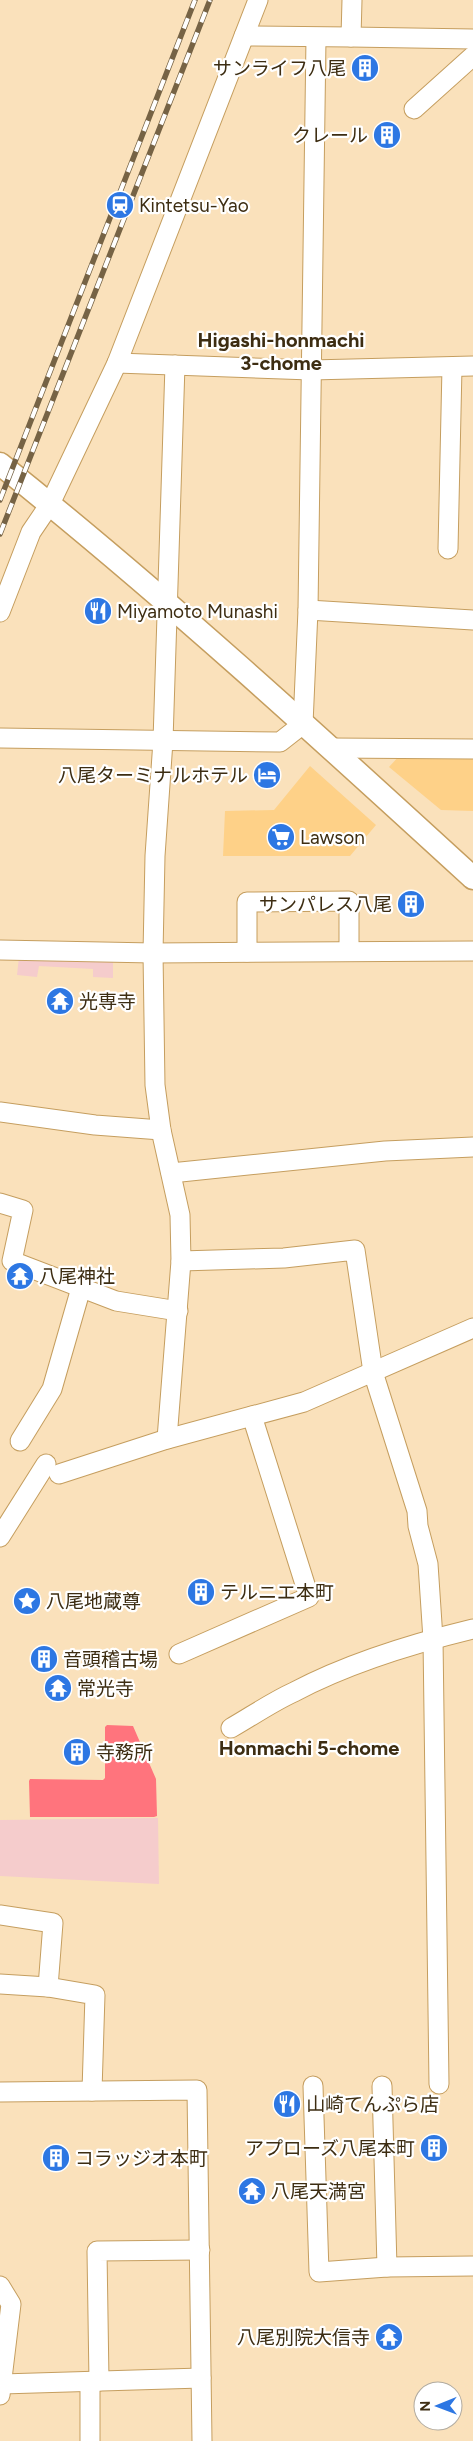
<svg xmlns="http://www.w3.org/2000/svg" width="473" height="2441" font-family="Figtree,'Noto Sans JP',sans-serif">
  <style>
    .built { fill: #fed188 }
    .green { fill: #f5cccc }
    .forest { fill: #ff747d }
    .lines { fill: none; stroke-linecap: round; stroke-linejoin: round }
    .minor-casing { stroke: #c59e5f; stroke-width: 21 }
    .tertiary-casing { stroke: #c59e5f; stroke-width: 25 }
    .minor { stroke: #fff; stroke-width: 19 }
    .tertiary { stroke: #fff; stroke-width: 22 }
    .rail-casing { stroke: #766345; stroke-width: 5.5 }
    .rail { stroke: #fff; stroke-width: 4; stroke-dasharray: 11; stroke-linecap: butt }
    .labels { text-anchor: middle; dominant-baseline: central; stroke-width: 4.5; stroke-linejoin: round; paint-order: stroke }
    .poi-label { font-size: 19px; fill: #3d2d12; stroke: #fff; text-anchor: start }
    .neighbourhood-label { font-size: 20px; font-weight: bold; fill: #3d2d12; stroke: #fff }
  </style>
  <rect width="100%" height="100%" fill="#fae1bb"/>
  <g class="built">
    <polygon points="401,754 473,755 473,811 441,810 389,767"/>
    <polygon points="310,766 376,825 350,856 223,856 225,811 274,810"/>
  </g>
  <g class="green">
    <polygon points="19,957 113,960 113,978 93,977 93,969 39,966 37,977 17,975"/>
    <polygon points="158,1818 159,1884 0,1876 0,1820"/>
  </g>
  <polygon class="forest" points="107,1725 133,1726 156,1779 157,1816 154,1817 30,1817 29,1781 30,1779 103,1780 105,1778 105,1727"/>
  <g class="lines">
    <defs>
      <g id="minor">
        <polyline points="244,36 351,37 352,0"/>
        <polyline points="351,37 473,39"/>
        <polyline points="414,109 473,56"/>
        <polyline points="117,363 311,370 473,366"/>
        <polyline points="448,549 452,367"/>
        <polyline points="308,610 473,620"/>
        <polyline points="0,612 31,532 50,504 117,363 258,0"/>
        <polyline points="0,738 280,742 303,724 308,610 316,38"/>
        <polyline points="331,748 473,749"/>
        <polyline points="0,950 153,953 473,951"/>
        <polyline points="247,952 247,902 349,901 349,950"/>
        <polyline points="0,1112 95,1125 161,1130"/>
        <polyline points="171,1173 385,1151 473,1147"/>
        <polyline points="0,1203 23,1210 12,1261 116,1301 178,1311"/>
        <polyline points="181,1261 284,1258 355,1250 373,1372 417,1511 418,1526 428,1564 433,1639 439,2084"/>
        <polyline points="167,1439 181,1261 180,1215 161,1130 155,1085 153,953 155,856 163,741 175,365"/>
        <polyline points="20,1441 52,1389 81,1288"/>
        <polyline points="59,1474 167,1439 304,1402 473,1328"/>
        <polyline points="0,1537 46,1464"/>
        <polyline points="179,1654 309,1597 252,1416"/>
        <path d="M231 1728C252 1716 272 1702 294 1692 347 1664 415 1643 473 1629"/>
        <polyline points="0,1915 53,1923 48,1987"/>
        <polyline points="0,1984 48,1987 95,1995 92,2091"/>
        <polyline points="313,2086 319,2272 387,2267 473,2266"/>
        <polyline points="382,2086 387,2267"/>
        <polyline points="0,2092 197,2090 202,2441"/>
        <polyline points="0,2286 11,2304 0,2395"/>
        <polyline points="99,2381 97,2251 200,2250"/>
        <polyline points="2,2384 201,2378"/>
        <polyline points="90,2441 90,2382"/>
      </g>
      <path id="tertiary" d="M0 464C164 595 319 737 473 878"/>
    </defs>
    <use href="#minor" class="minor-casing"/>
    <use href="#tertiary" class="tertiary-casing"/>
    <use href="#minor" class="minor"/>
    <use href="#tertiary" class="tertiary"/>
    <defs>
      <g id="rail">
        <polyline points="0,500 195,0"/>
        <polyline points="0,534 210,0"/>
      </g>
    </defs>
    <use href="#rail" class="rail-casing"/>
    <use href="#rail" class="rail"/>
  </g>
  <defs>
    <symbol id="building-disc" viewBox="-11 -11 22 22"><circle r="9.5" fill="#2d77e3" stroke="#fff"/><path d="M-4-6H4V6H1V3H-1V6H-4ZM-2.5-4.3h1.7v1.8h-1.7ZM.8-4.3h1.7v1.8H.8ZM-2.5-1h1.7V.8h-1.7ZM.8-1h1.7V.8H.8Z" fill="#fff"/></symbol>
    <symbol id="station-disc" viewBox="-11 -11 22 22"><circle r="9.5" fill="#2d77e3" stroke="#fff"/><path d="M-3-6H3Q5-6 5-4V2Q5 4 3 4L4.5 6H3L1.5 4h-3L-3 6H-4.5L-3 4Q-5 4-5 2V-4Q-5-6-3-6ZM-3.5-4v3h7v-3ZM-3.5 1v1.5H-2V1ZM2 1v1.5H3.5V1Z" fill="#fff"/></symbol>
    <symbol id="restaurant-disc" viewBox="-11 -11 22 22"><circle r="9.5" fill="#2d77e3" stroke="#fff"/><path d="M-5-6h1v4h1v-4h1v4h1v-4h1v5L-1.5 .5V6h-2V.5L-5-1ZM5-6V6H3V1.5H1.5Q1.5-4 5-6Z" fill="#fff"/></symbol>
    <symbol id="hotel-disc" viewBox="-11 -11 22 22"><circle r="9.5" fill="#2d77e3" stroke="#fff"/><path d="M-6-4.5h1.5V1H6V5H4.5V3h-9V5H-6ZM-4 0a1.8 1.8 0 1 1 3.6 0ZM.5 0V-2.5h3Q6-2.5 6 0Z" fill="#fff"/></symbol>
    <symbol id="supermarket-disc" viewBox="-11 -11 22 22"><circle r="9.5" fill="#2d77e3" stroke="#fff"/><path d="M-6-5.5h2.5l.6 2H6L4.5 2H-2.5L-4.4-4H-6ZM-1.5 3.2a1.3 1.3 0 1 0 .1 0ZM3 3.2a1.3 1.3 0 1 0 .1 0Z" fill="#fff"/></symbol>
    <symbol id="temple-disc" viewBox="-11 -11 22 22"><circle r="9.5" fill="#2d77e3" stroke="#fff"/><path d="M0-6L5-2H3V0L6.5 2.5H4V6H1.5V3h-3V6H-4V2.5H-6.5L-3 0V-2H-5Z" fill="#fff"/></symbol>
    <symbol id="sight-disc" viewBox="-11 -11 22 22"><circle r="9.5" fill="#2d77e3" stroke="#fff"/><path d="M0-6L1.8-2.2L6-1.7L2.9 1.2L3.7 5.4L0 3.3L-3.7 5.4L-2.9 1.2L-6-1.7L-1.8-2.2Z" fill="#fff"/></symbol>
  </defs>
  <g fill-rule="evenodd">
    <use href="#building-disc" x="349" y="52" width="32" height="32"/>
    <use href="#building-disc" x="371" y="119" width="32" height="32"/>
    <use href="#station-disc" x="104" y="189" width="32" height="32"/>
    <use href="#restaurant-disc" x="82" y="595" width="32" height="32"/>
    <use href="#hotel-disc" x="251" y="759" width="32" height="32"/>
    <use href="#supermarket-disc" x="265" y="821" width="32" height="32"/>
    <use href="#building-disc" x="395" y="888" width="32" height="32"/>
    <use href="#temple-disc" x="44" y="985" width="32" height="32"/>
    <use href="#temple-disc" x="4" y="1260" width="32" height="32"/>
    <use href="#building-disc" x="185" y="1576" width="32" height="32"/>
    <use href="#sight-disc" x="11" y="1585" width="32" height="32"/>
    <use href="#building-disc" x="28" y="1643" width="32" height="32"/>
    <use href="#temple-disc" x="42" y="1672" width="32" height="32"/>
    <use href="#building-disc" x="61" y="1736" width="32" height="32"/>
    <use href="#restaurant-disc" x="271" y="2088" width="32" height="32"/>
    <use href="#building-disc" x="418" y="2132" width="32" height="32"/>
    <use href="#building-disc" x="40" y="2142" width="32" height="32"/>
    <use href="#temple-disc" x="236" y="2175" width="32" height="32"/>
    <use href="#temple-disc" x="373" y="2321" width="32" height="32"/>
  </g>
  <g class="labels">
    <g class="poi-label">
      <text x="346" y="68" text-anchor="end">サンライフ八尾</text>
      <text x="368" y="135" text-anchor="end">クレール</text>
      <text x="139" y="205">Kintetsu-Yao</text>
      <text x="117" y="611">Miyamoto Munashi</text>
      <text x="248" y="775" text-anchor="end">八尾ターミナルホテル</text>
      <text x="300" y="837">Lawson</text>
      <text x="392" y="904" text-anchor="end">サンパレス八尾</text>
      <text x="79" y="1001">光専寺</text>
      <text x="39" y="1276">八尾神社</text>
      <text x="220" y="1592">テルニエ本町</text>
      <text x="46" y="1601">八尾地蔵尊</text>
      <text x="63" y="1659">音頭稽古場</text>
      <text x="77" y="1688">常光寺</text>
      <text x="96" y="1752">寺務所</text>
      <text x="306" y="2104">山崎てんぷら店</text>
      <text x="415" y="2148" text-anchor="end">アプローズ八尾本町</text>
      <text x="75" y="2158">コラッジオ本町</text>
      <text x="271" y="2191">八尾天満宮</text>
      <text x="370" y="2337" text-anchor="end">八尾別院大信寺</text>
    </g>
    <g class="neighbourhood-label">
      <text x="281" y="340">Higashi-honmachi<tspan x="281" dy="23">3-chome</tspan></text>
      <text x="309" y="1748">Honmachi 5-chome</text>
    </g>
  </g>
  <g transform="translate(438 2406) rotate(269)"><circle r="24" fill="#ffffff" stroke="#b1aba0"/>
  <path d="M0-4L9 19L0 12L-9 19Z" fill="#2d77e3"/>
  <text y="-8" font-size="14" font-weight="bold" text-anchor="middle" fill="#3d2d12">N</text>
  </g>
</svg>
